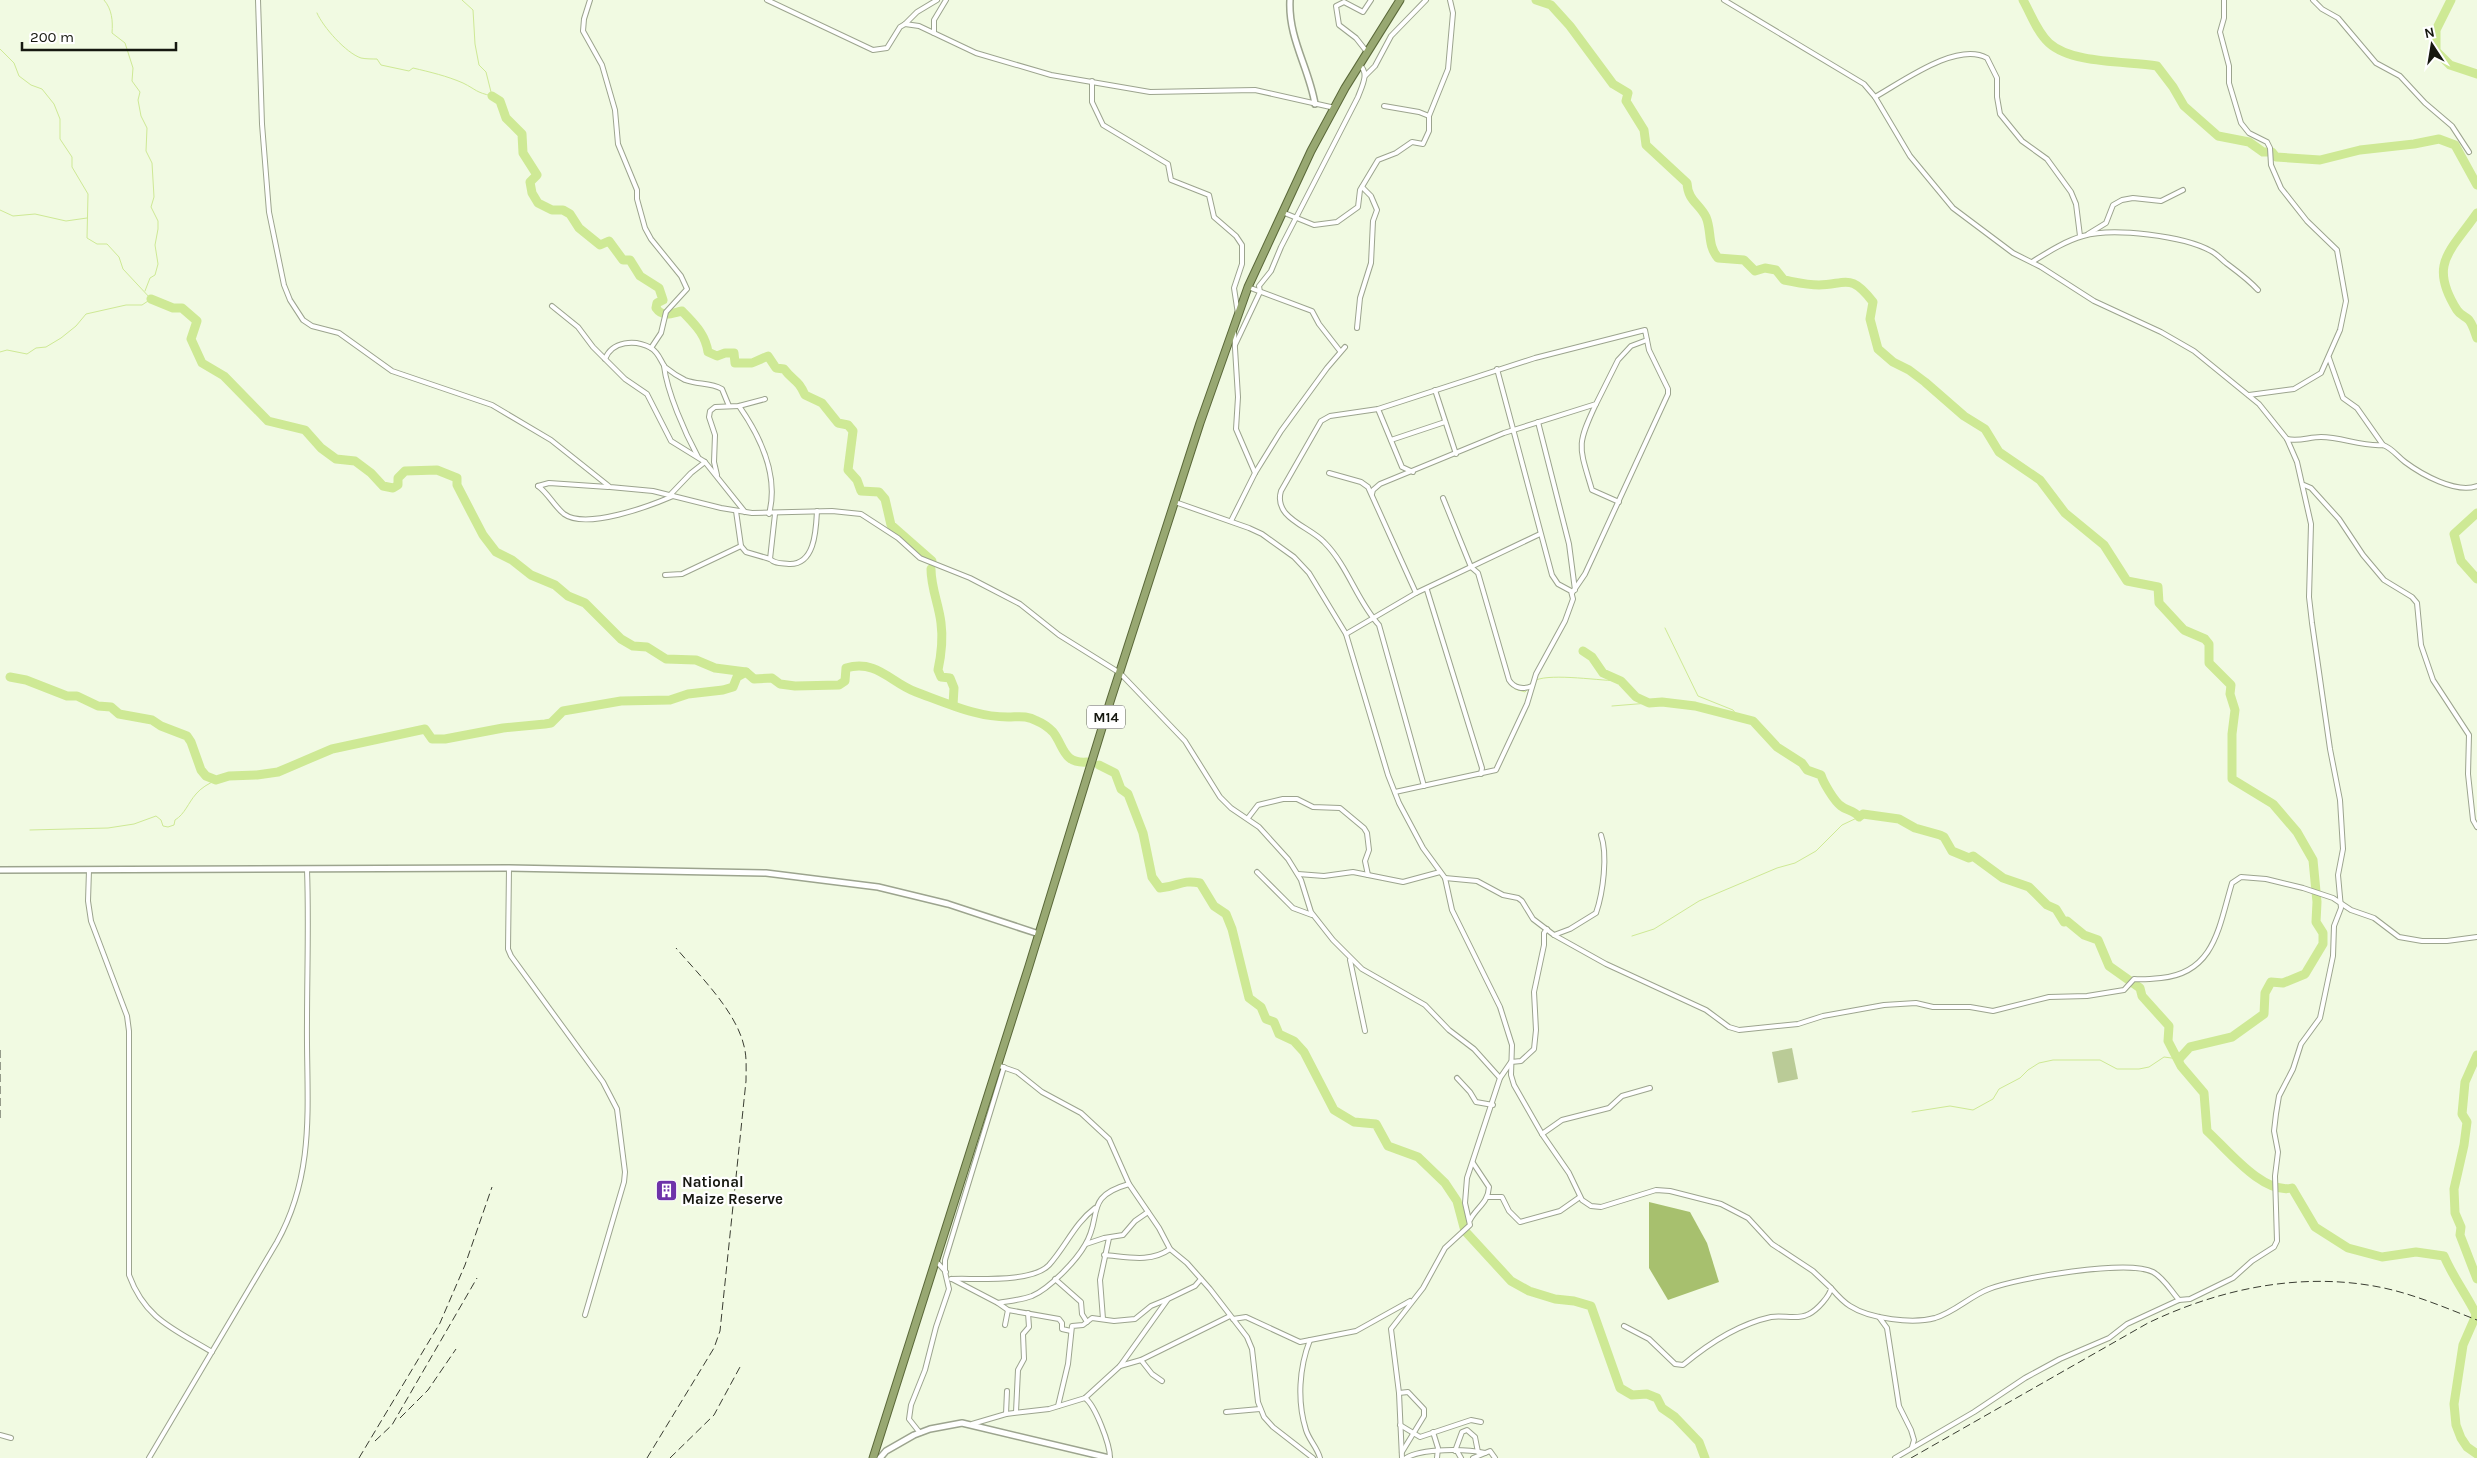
<svg xmlns="http://www.w3.org/2000/svg" width="2477" height="1458" font-family="Karla,sans-serif">
  <style>
    .green { fill: #bacb97 }
    .forest { fill: #a7c06e }
    .lines { fill: none; stroke-linecap: round; stroke-linejoin: round }
    .stream { stroke: #cee995; stroke-width: 1 }
    .river { stroke: #cee995; stroke-width: 9 }
    .minor-casing { stroke: #9ca48e; stroke-width: 6 }
    .tertiary-casing { stroke: #9ca48e; stroke-width: 8 }
    .trunk-casing { stroke: #5a6839; stroke-width: 9 }
    .minor { stroke: #fff; stroke-width: 4 }
    .tertiary { stroke: #fff; stroke-width: 5 }
    .trunk { stroke: #98a872; stroke-width: 7 }
    .rail { stroke: #3a3d32; stroke-width: 1; stroke-dasharray: 8 4; stroke-linecap: butt }
    .labels { text-anchor: middle; dominant-baseline: central; stroke-width: 4.5; stroke-linejoin: round; paint-order: stroke }
    .shield { fill: #fff; stroke: #5c5d58; stroke-width: 1 }
    .shield-label { font-size: 14px; font-weight: bold; fill: #161810 }
    .poi-label { font-size: 15px; font-weight: bold; fill: #161810; stroke: #fff; text-anchor: start }
  </style>
  <rect width="100%" height="100%" fill="#f1fae2"/>
  <polygon class="green" points="1792,1048 1798,1079 1778,1083 1772,1052"/>
  <polygon class="forest" points="1649,1202 1690,1212 1707,1243 1719,1282 1668,1300 1649,1268"/>
  <g class="lines">
    <g class="stream">
      <path d="M104 0C112 9 113 21 112 33L125 43 133 68 132 81 140 92 138 100 141 116 147 128 146 151 152 163 154 197 151 207 158 221V229L155 245 158 264 155 275 150 278 145 291"/>
      <path d="M317 13C323 27 346 53 361 58 366 59 372 59 377 59L381 65 409 71 413 68C430 72 447 76 463 83 477 90 475 92 492 96L486 72 479 65 475 44 473 10 462 0"/>
      <polyline points="0,49 14,63 19,76 31,85 42,89 54,104 60,119 60,139 72,157 72,167 88,194 87,238 97,244 107,244 119,257 123,269 151,299 142,305 126,305 86,314 76,326 61,338 46,347 36,348 27,354 7,350 0,352"/>
      <polyline points="0,210 13,216 35,214 66,221 87,218"/>
      <polyline points="1665,628 1698,696 1733,710 1739,718"/>
      <path d="M1536 680C1552 673 1602 681 1621 681"/>
      <polyline points="1515,689 1525,692 1528,689"/>
      <polyline points="1612,706 1649,703"/>
      <path d="M30 830 108 828 134 824 156 816 161 820 163 826 168 827 174 825 175 820C185 814 188 803 196 794 201 788 208 784 216 780"/>
      <polyline points="1632,936 1654,929 1699,901 1777,868 1795,863 1816,851 1842,825 1859,817"/>
      <polyline points="1912,1112 1950,1106 1973,1110 1993,1099 1999,1089 2020,1078 2028,1070 2039,1063 2053,1060 2100,1060 2117,1069 2139,1069 2149,1067 2164,1057 2179,1059"/>
    </g>
    <g class="river">
      <path d="M1536 0 1551 5 1570 26 1613 84 1628 93 1626 101 1644 130 1646 145 1687 183C1688 201 1699 203 1706 217 1712 231 1707 245 1718 258L1744 260 1755 271 1765 268 1776 270 1784 280C1795 282 1807 285 1819 285 1847 284 1851 273 1873 302L1870 319 1878 349 1893 362 1909 370 1925 382 1964 416 1985 429 1999 452 2040 480 2065 513 2104 545 2127 581 2158 587 2159 603 2184 630 2205 639 2209 644V663L2231 685 2230 694 2235 710 2232 734V779L2273 804 2297 832 2313 860 2317 902 2316 922 2323 933V944L2305 974 2283 983 2271 982 2265 993 2264 1014 2232 1037 2190 1047 2179 1059"/>
      <path d="M2023 0C2031 14 2037 32 2049 43 2072 64 2126 61 2157 66L2173 87 2184 106 2218 136 2249 142 2263 152H2272L2276 157 2320 160 2360 150 2414 144 2439 139 2455 145 2477 185"/>
      <polyline points="2451,0 2436,30 2436,51 2450,65 2477,74"/>
      <path d="M492 96 500 101 506 118 522 134 523 153 537 175 530 182 532 193 538 203 552 210H563L570 214 579 228 600 245 609 241 623 260H630L640 276 659 288 663 300 657 303 656 308C663 318 672 313 682 311 694 324 705 333 708 352L717 356 725 353H734L735 363H752L768 356 776 368 784 369C794 382 798 379 805 395L822 403 838 423 848 425 853 431 848 470 857 480 861 491 879 492 885 499 891 525 932 561"/>
      <path d="M2477 213C2450 252 2428 264 2457 310 2460 315 2465 316 2469 320 2473 325 2475 333 2477 338"/>
      <path d="M151 299 173 308H182L197 321 191 339 202 363 224 376 268 421 305 430 321 448 336 459 355 461 371 473 383 486 393 488 398 485V478L405 471 437 470 457 478V485L472 514 483 535 496 552 512 560 531 575 555 585 568 596 585 603 621 639 633 646 647 647 666 659 696 660 715 668 746 672 754 679 772 678 780 684 795 686 839 685 845 681 846 668C877 659 891 683 916 692 935 699 954 707 973 712 984 715 997 717 1008 717 1019 717 1026 715 1037 721 1042 723 1049 728 1053 732 1064 746 1063 764 1087 762"/>
      <polyline points="2477,513 2454,534 2461,561 2477,579"/>
      <path d="M931 569C931 588 939 605 941 623 943 638 941 656 938 670L941 677 950 678 954 688 953 705"/>
      <path d="M1583 651 1592 657 1603 673 1621 681 1636 697 1649 703 1662 702 1695 706 1753 721 1777 747 1802 763 1807 770 1821 775C1823 782 1834 801 1841 806 1847 811 1854 810 1859 817L1863 814 1899 819 1915 828 1940 835 1944 837 1952 851 1969 858 1973 856 2003 878 2029 887 2047 905 2056 909 2064 922 2067 921 2084 935 2098 940 2109 966 2140 988 2142 996 2169 1026 2168 1041 2181 1066 2204 1093 2207 1131C2227 1149 2263 1195 2292 1188L2315 1227 2348 1248 2382 1257 2416 1252 2444 1256C2453 1277 2466 1294 2476 1314"/>
      <polyline points="10,677 26,680 67,696 77,696 98,706 111,707 119,714 152,720 161,726 187,736 191,742 201,770 206,776 216,780 229,776 257,775 278,772 332,749 425,729 432,739 445,739 503,728 545,724 551,723 563,711 621,701 670,700 688,694 723,690 733,687 737,677 746,672"/>
      <path d="M1099 765 1115 773 1121 789 1128 794 1143 833 1152 877 1160 888C1178 887 1181 879 1200 883L1214 906 1226 914 1232 929 1249 998 1261 1007 1266 1019 1274 1022 1279 1034 1294 1041 1304 1052 1334 1110 1354 1122 1376 1124 1388 1146 1418 1157 1445 1183 1457 1201 1465 1231 1511 1281 1529 1291 1555 1299 1574 1301 1591 1306 1620 1388 1632 1395 1647 1394 1657 1398 1662 1408 1675 1417 1699 1442 1705 1458"/>
      <polyline points="2477,1055 2465,1082 2462,1114 2467,1122 2464,1145 2454,1189 2455,1213 2461,1227 2460,1235 2477,1279"/>
      <polyline points="2477,1313 2463,1345 2454,1404 2456,1425 2461,1438 2467,1447 2477,1454"/>
    </g>
    <defs>
      <g id="minor">
        <polyline points="258,0 262,124 269,212 284,285 290,300 303,320 312,326 339,333 392,371 492,405 551,440 610,487 653,491 721,508 752,513 832,511 861,514 898,538 920,558 970,578 1020,604 1059,635 1120,673 1185,741 1220,797 1231,808 1259,827 1288,859 1301,880 1311,912 1333,940 1362,969 1425,1005 1449,1030 1474,1049 1500,1078"/>
        <polyline points="590,0 584,19 583,31 602,65 615,110 618,144 637,190 637,199 645,228 651,239 681,276 687,289 666,312 661,333 651,348"/>
        <polyline points="767,0 873,50 887,48 900,27 905,24 919,26 976,53 1051,75 1150,92 1255,90 1335,108"/>
        <polyline points="1724,0 1864,84 1875,97 1910,156 1953,208 2013,253 2041,267 2094,301 2161,332 2194,351 2259,404 2287,439 2297,462 2311,524 2309,597 2312,623 2330,749 2340,800 2343,849 2338,875 2341,908 2334,926 2333,956 2320,1018 2301,1044 2293,1069 2279,1096 2276,1114 2274,1131 2278,1152 2275,1176 2277,1241 2274,1247 2252,1261 2233,1278 2190,1299 2179,1300 2127,1324 2109,1338 2060,1359 2025,1378 1974,1412 1895,1458"/>
        <polyline points="2224,0 2224,18 2220,32 2229,66 2229,83 2241,123 2249,133 2267,142 2270,148 2271,165 2281,188 2307,221 2337,250 2346,301 2340,330 2321,373 2294,389 2249,395"/>
        <polyline points="2313,0 2322,9 2338,18 2376,63 2400,76 2425,103 2452,126 2469,152"/>
        <polyline points="905,24 917,12 937,0"/>
        <polyline points="934,33 934,20 946,0"/>
        <polyline points="1367,52 1356,38 1339,25 1336,6 1344,2 1363,12 1371,0"/>
        <polyline points="1365,76 1375,66 1391,36 1426,0"/>
        <polyline points="1092,81 1092,102 1103,125 1168,164 1171,180 1209,195 1214,217 1236,236 1242,245 1242,264 1234,288 1238,314"/>
        <path d="M1875 97C1902 82 1957 41 1987 58L1997 78V97L2000 114 2022 141 2047 159 2071 192 2076 204 2080 236"/>
        <polyline points="1384,106 1419,112 1429,116"/>
        <polyline points="1282,212 1314,225 1337,222 1358,207 1360,190 1378,160 1396,153 1412,142 1423,144 1429,131 1429,116 1448,69 1453,13 1450,0"/>
        <polyline points="2088,234 2106,223 2113,205 2122,200 2133,198 2161,201 2183,190"/>
        <path d="M2032 262C2048 252 2065 241 2083 236 2113 227 2184 236 2211 251 2217 254 2221 259 2226 263 2238 272 2248 279 2258 290"/>
        <polyline points="1248,287 1312,311 1319,324 1340,351"/>
        <polyline points="552,306 578,327 593,347 625,379 647,394 671,441 705,462 745,512"/>
        <polyline points="1357,328 1360,298 1371,263 1373,221 1377,210 1371,196 1362,187"/>
        <polyline points="1234,332 1238,397 1236,429 1255,473"/>
        <path d="M1235 345 1260 292 1259 286 1271 271 1281 247 1358 97C1362 86 1370 72 1359 65"/>
        <polyline points="2329,358 2343,398 2357,408 2383,445"/>
        <path d="M605 359C612 341 635 339 651 348 659 353 660 360 665 367 670 371 679 377 685 380 698 385 710 382 722 389L729 406"/>
        <path d="M664 366C667 392 685 433 698 457"/>
        <polyline points="1435,390 1456,454"/>
        <path d="M1596 404C1576 446 1579 446 1592 490L1619 502"/>
        <path d="M739 406C760 436 779 476 769 514"/>
        <polyline points="1378,409 1402,467 1413,472"/>
        <polyline points="1538,422 1569,544 1575,590"/>
        <path d="M2287 439C2299 442 2309 437 2321 437 2342 437 2362 447 2383 445 2392 448 2397 456 2405 462 2421 474 2456 494 2477 486"/>
        <polyline points="1391,440 1445,422"/>
        <polyline points="1329,473 1361,482 1368,487 1416,593"/>
        <polyline points="717,475 714,462 715,435 709,417 710,411 715,407 739,406 765,399"/>
        <polyline points="2304,485 2311,488 2339,519 2363,555 2384,580 2412,597 2417,603 2421,645 2433,680 2469,735 2468,774 2473,820 2477,827"/>
        <path d="M538 486C548 493 554 506 564 514 586 530 650 506 673 496"/>
        <polyline points="538,486 549,483 608,487"/>
        <path d="M1372 494 1373 490 1380 484 1504 433 1596 404 1618 360 1631 346 1647 340 1645 330 1535 358 1378 409 1330 416 1321 421 1281 491C1273 518 1309 526 1324 542 1348 566 1357 601 1379 625L1424 786"/>
        <polyline points="670,495 691,473 705,462"/>
        <path d="M1443 498 1471 567 1478 573 1509 680C1514 688 1523 690 1532 686"/>
        <path d="M1175 502 1249 528 1262 534 1294 557 1309 573 1346 634 1388 775 1399 803 1423 848 1445 878 1452 910 1500 1007 1512 1045 1511 1075 1514 1085 1542 1134 1569 1173 1582 1200 1591 1206 1601 1207 1656 1190 1670 1191 1721 1204 1748 1218 1772 1244 1813 1271 1831 1288C1830 1296 1817 1310 1809 1314 1799 1320 1783 1315 1771 1317 1739 1324 1708 1344 1683 1365L1675 1364 1649 1339 1624 1326"/>
        <path d="M775 514 770 559C775 564 782 563 789 564 815 565 816 530 817 511"/>
        <polyline points="1231,521 1255,473 1281,431 1327,368 1345,347"/>
        <polyline points="741,546 746,552 770,559"/>
        <polyline points="665,575 682,574 741,546 736,511"/>
        <polyline points="1427,590 1482,768 1481,774"/>
        <polyline points="1572,593 1585,574 1668,394 1668,389 1649,350 1647,340"/>
        <polyline points="1346,634 1416,593 1540,534"/>
        <polyline points="1395,792 1496,770 1527,704 1536,674 1565,621 1573,599 1571,591 1558,584 1552,575 1497,369"/>
        <polyline points="1248,818 1258,805 1283,799 1297,799 1313,807 1340,808 1364,828 1367,833 1369,850 1365,861 1368,875"/>
        <polyline points="509,868 508,949 511,956 603,1082 617,1109 625,1172 624,1182 585,1315"/>
        <path d="M89 870 88 901 91 921 127 1016 129 1031V1275C145 1319 174 1329 212 1352"/>
        <polyline points="1257,872 1293,908 1312,915"/>
        <polyline points="1298,874 1324,876 1353,872 1403,882 1440,872"/>
        <path d="M1445 878 1477 881 1503 895 1518 898 1522 901 1533 919 1554 935 1606 964 1706 1010 1729 1027 1739 1030 1798 1024 1823 1016 1884 1005 1916 1003 1933 1007H1970L1993 1011 2049 997 2087 996 2124 990 2134 979C2142 980 2152 979 2161 978 2215 973 2219 926 2232 883L2241 877 2266 879 2303 888 2333 898 2351 910 2374 918 2399 937 2422 941H2447L2477 937"/>
        <path d="M1554 935 1570 929 1596 913C1603 893 1608 855 1601 835"/>
        <polyline points="1350,960 1365,1031"/>
        <polyline points="997,1065 1017,1072 1042,1092 1081,1113 1109,1139 1129,1184 1159,1228 1170,1249 1187,1263 1210,1289 1247,1337 1252,1349 1258,1402 1264,1417 1273,1427 1313,1458"/>
        <polyline points="1457,1078 1470,1092 1476,1102 1493,1105"/>
        <polyline points="1542,1134 1562,1120 1609,1108 1622,1096 1650,1088"/>
        <polyline points="1488,1197 1502,1197 1509,1211 1520,1222 1560,1211 1580,1197"/>
        <path d="M1470 1220C1477 1207 1488 1203 1489 1187L1473 1163"/>
        <polyline points="1086,1244 1104,1238 1123,1235 1135,1221 1148,1212"/>
        <path d="M1104 1255C1128 1257 1150 1263 1170 1249"/>
        <polyline points="936,1261 946,1272"/>
        <path d="M951 1279C976 1278 1032 1283 1049 1265 1066 1246 1075 1223 1095 1208"/>
        <polyline points="952,1279 998,1303 1008,1310 1059,1319 1062,1323 1062,1329 1071,1331"/>
        <polyline points="1055,1279 1081,1302 1082,1314 1087,1322"/>
        <path d="M1831 1288C1837 1295 1842 1301 1850 1306 1870 1319 1913 1324 1935 1318 1955 1312 1970 1296 1989 1289 2017 1278 2128 1259 2153 1272 2164 1278 2171 1291 2179 1300"/>
        <path d="M998 1303C1009 1301 1021 1300 1032 1296 1049 1289 1076 1261 1085 1245 1103 1216 1083 1197 1129 1184"/>
        <polyline points="1879,1317 1887,1328 1899,1406 1911,1430 1914,1440 1912,1447"/>
        <polyline points="1103,1319 1100,1280 1109,1238"/>
        <polyline points="1233,1319 1246,1317 1300,1342 1356,1331 1410,1301"/>
        <polyline points="1005,1325 1008,1310"/>
        <path d="M1310 1340C1299 1368 1297 1401 1306 1430 1309 1440 1317 1447 1320 1458"/>
        <polyline points="1141,1360 1152,1374 1162,1381"/>
        <polyline points="1120,1366 1168,1299 1195,1286 1201,1279"/>
        <polyline points="1399,1393 1408,1392 1424,1409 1424,1416 1402,1452"/>
        <path d="M1085 1398C1095 1405 1110 1444 1110 1458"/>
        <polyline points="1058,1406 1068,1364 1072,1326 1083,1325 1092,1318 1114,1321 1135,1319 1151,1306 1168,1299"/>
        <polyline points="1016,1412 1018,1370 1024,1359 1023,1334 1029,1327 1028,1313"/>
        <polyline points="1226,1412 1260,1409"/>
        <polyline points="1006,1414 1007,1391"/>
        <polyline points="972,1424 1006,1414 1049,1409 1085,1398 1120,1366 1141,1360 1230,1316"/>
        <polyline points="1400,1425 1420,1437 1471,1420 1481,1422"/>
        <polyline points="1433,1432 1438,1448 1437,1458"/>
        <polyline points="920,1433 909,1419 911,1405 925,1370 936,1327 949,1289 945,1272 945,1260 1004,1067"/>
        <polyline points="0,1435 11,1438"/>
        <polyline points="1455,1451 1462,1432 1467,1430 1475,1437 1478,1452"/>
        <polyline points="1457,1451 1461,1458"/>
        <path d="M149 1458 277 1242C317 1170 306 1100 307 1022 307 971 309 921 307 870"/>
        <polyline points="1402,1458 1399,1393 1391,1329 1423,1288 1445,1248 1470,1225 1465,1203 1467,1178 1500,1078 1511,1062 1521,1061 1534,1049 1536,1030 1534,992 1544,945 1544,933 1547,929"/>
        <path d="M1406 1458C1422 1448 1466 1449 1485 1453"/>
        <polyline points="1473,1458 1490,1451 1495,1458"/>
      </g>
      <g id="tertiary">
        <path d="M1290 0C1288 38 1309 68 1315 104"/>
        <polyline points="0,870 509,868 766,873 878,887 948,904 1039,934"/>
        <polyline points="880,1458 886,1451 914,1435 930,1429 962,1423 1109,1458"/>
      </g>
      <polyline id="trunk" points="873,1458 1029,966 1110,702 1200,423 1248,287 1311,151 1345,88 1400,0"/>
    </defs>
    <use href="#minor" class="minor-casing"/>
    <use href="#tertiary" class="tertiary-casing"/>
    <use href="#trunk" class="trunk-casing"/>
    <use href="#minor" class="minor"/>
    <use href="#tertiary" class="tertiary"/>
    <use href="#trunk" class="trunk"/>
    <g class="rail">
      <polyline points="0,1050 0,1122"/>
      <polyline points="400,1418 428,1390 456,1349"/>
      <polyline points="375,1441 392,1425 477,1278"/>
      <polyline points="359,1458 440,1323 465,1265 492,1187"/>
      <path d="M647 1458 714 1348 720 1331 746 1081C746 1070 747 1057 744 1046 736 1011 699 975 676 948"/>
      <polyline points="670,1458 714,1415 740,1367"/>
      <path d="M1911 1458 2148 1323C2221 1288 2304 1271 2384 1288 2416 1295 2446 1308 2477 1320"/>
    </g>
  </g>
  <defs>
    <symbol id="building-square" viewBox="-11 -11 22 22"><rect x="-9" y="-9" width="18" height="18" rx="4" fill="#6e33a9" stroke="#fff"/><path d="M-4-6H4V6H1V3H-1V6H-4ZM-2.5-4.3h1.7v1.8h-1.7ZM.8-4.3h1.7v1.8H.8ZM-2.5-1h1.7V.8h-1.7ZM.8-1h1.7V.8H.8Z" fill="#fff"/></symbol>
  </defs>
  <g fill-rule="evenodd">
    <use href="#building-square" x="654" y="1178" width="25" height="25"/>
  </g>
  <g class="labels">
    <rect class="shield" x="1087" y="705.5" width="38" height="23" rx="4"/>
    <g class="shield-label">
      <text x="1106" y="717">M14</text>
    </g>
    <g class="poi-label">
      <text x="682" y="1182">National<tspan x="682" dy="17">Maize Reserve</tspan></text>
    </g>
  </g>
  <g transform="translate(2432 45) rotate(348)" stroke="#ffffff" stroke-width="4" paint-order="stroke">
  <path d="M0-4L9 19L0 12L-9 19Z" fill="#161810"/>
  <text y="-8" font-size="14" font-weight="bold" text-anchor="middle" fill="#161810">N</text>
  </g>
  <path d="M22 42v8h154v-8" fill="none" stroke="#161810" stroke-width="2.5"/>
  <text x="30" y="42" font-size="15" fill="#161810" stroke="#ffffff" stroke-width="4" paint-order="stroke">200 m</text>
</svg>
